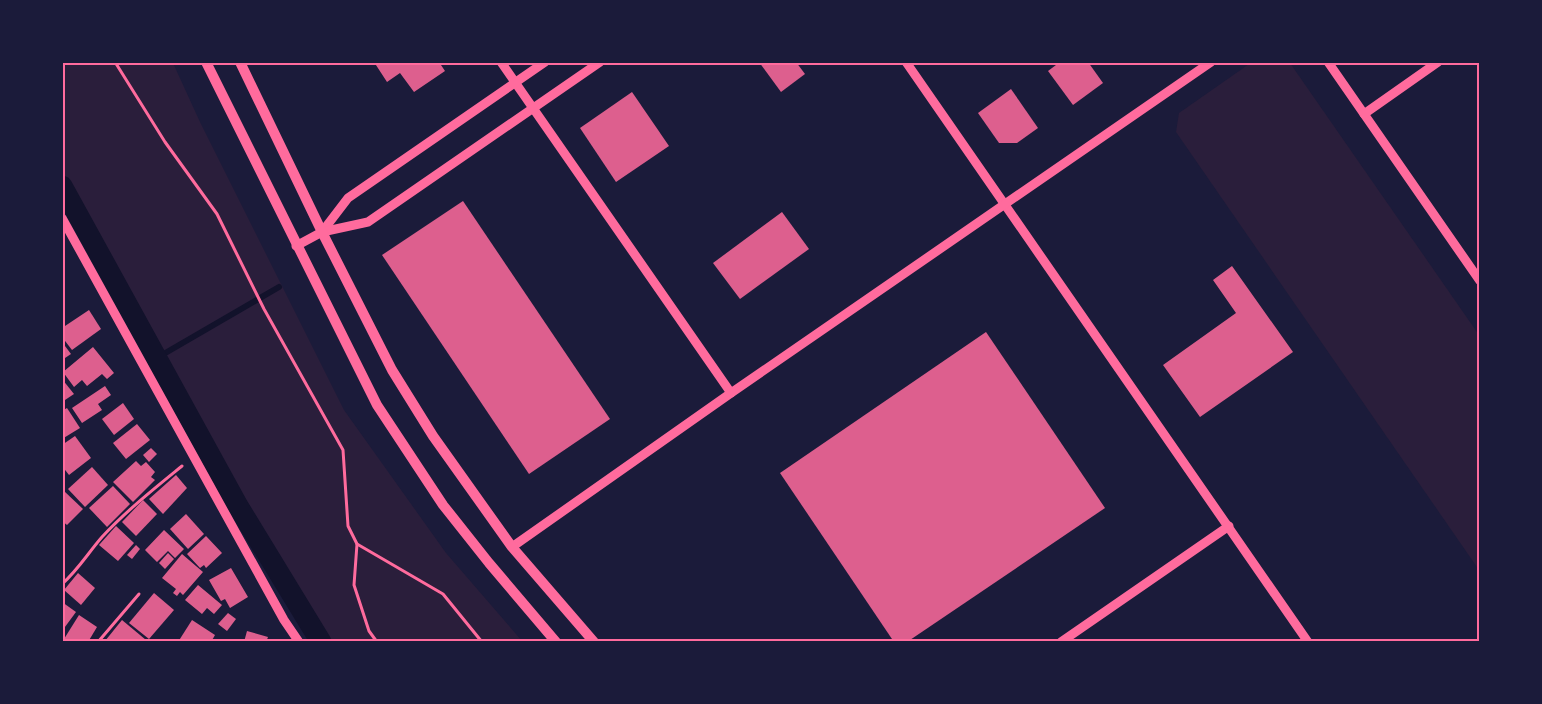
<svg xmlns="http://www.w3.org/2000/svg" width="1542" height="704" font-family="'Nunito Sans',sans-serif">
  <style>
    .green { fill: #2a1e3b }
    .lines { fill: none; stroke-linecap: round; stroke-linejoin: round }
    .stream { stroke: #12122b; stroke-width: 6 }
    .canal { stroke: #12122b; stroke-width: 21 }
    .building { fill: #dd5f8e }
    .path { stroke: #ff6b9d; stroke-width: 3 }
    .tertiary { stroke: #ff6b9d; stroke-width: 9 }
    .secondary { stroke: #ff6b9d; stroke-width: 10 }
    .neatline { fill: none; stroke: #ff6b9d; stroke-width: 2 }
  </style>
  <rect width="100%" height="100%" fill="#1b1b3a"/>
  <g class="green">
    <polygon points="1252,62 1290,63 1479,335 1479,570 1176,132 1179,113"/>
    <polygon points="63,63 173,63 200,122 344,410 446,553 522,641 316,641 233,509 63,196"/>
  </g>
  <g class="lines">
    <polyline class="stream" points="155,359 279,287"/>
    <polyline class="canal" points="62,186 238,506 321,642"/>
  </g>
  <g class="building">
    <polygon points="374,62 439,62 445,71 414,92 400,73 387,82"/>
    <polygon points="759,62 796,62 805,74 781,92"/>
    <polygon points="1060,62 1088,62 1103,83 1073,105 1048,71"/>
    <polygon points="1011,89 1038,128 1017,143 999,143 978,113"/>
    <polygon points="632,92 669,146 616,182 580,128"/>
    <polygon points="463,201 610,419 529,474 382,255"/>
    <polygon points="782,212 809,249 740,299 713,263"/>
    <polygon points="1232,266 1293,352 1200,417 1163,365 1236,313 1213,280"/>
    <polygon points="89,310 101,329 72,350 62,337 62,328"/>
    <polygon points="986,332 1105,508 907,642 894,642 780,473"/>
    <polygon points="62,342 71,354 62,360"/>
    <polygon points="93,347 114,373 107,379 102,374 87,386 82,380 74,387 63,372"/>
    <polygon points="62,379 74,394 62,402"/>
    <polygon points="105,386 111,395 98,404 102,410 82,423 72,408"/>
    <polygon points="123,403 134,419 114,435 102,419"/>
    <polygon points="67,408 80,428 62,439 62,411"/>
    <polygon points="137,424 150,440 126,459 113,443"/>
    <polygon points="75,436 91,458 69,475 62,466 62,445"/>
    <polygon points="151,448 157,454 149,462 143,455"/>
    <polygon points="136,461 141,466 146,462 155,472 151,477 155,480 133,502 113,482"/>
    <polygon points="92,467 108,485 85,507 68,489"/>
    <polygon points="176,475 187,488 163,514 149,499"/>
    <polygon points="113,486 130,504 107,527 89,508"/>
    <polygon points="64,491 83,509 67,525 62,521"/>
    <polygon points="143,500 157,514 136,536 122,522"/>
    <polygon points="186,514 204,534 188,549 170,529"/>
    <polygon points="116,526 134,543 118,561 99,545"/>
    <polygon points="164,530 184,549 175,558 168,551 157,562 145,550"/>
    <polygon points="206,536 222,553 206,568 204,565 200,568 187,554"/>
    <polygon points="136,545 140,549 132,559 127,555"/>
    <polygon points="168,553 174,559 165,569 159,563"/>
    <polygon points="182,554 203,572 183,595 180,592 177,596 173,593 176,589 162,578"/>
    <polygon points="231,568 248,597 230,608 225,599 221,601 209,580"/>
    <polygon points="78,573 95,588 81,605 64,590"/>
    <polygon points="198,585 222,605 214,614 207,608 202,614 185,600"/>
    <polygon points="154,593 174,610 149,639 129,623"/>
    <polygon points="62,602 76,612 62,631"/>
    <polygon points="228,613 236,619 227,631 218,624"/>
    <polygon points="79,615 97,627 88,642 68,642 64,639"/>
    <polygon points="122,620 146,640 145,642 105,641"/>
    <polygon points="192,620 215,635 211,642 178,642"/>
    <polygon points="247,631 268,637 266,642 244,642"/>
  </g>
  <g class="lines">
    <g class="path">
      <polyline points="115,62 165,142 217,214 264,309 343,450 348,526 357,544 443,594 482,642"/>
      <polyline points="357,544 354,585 369,631 377,642"/>
      <path d="M62 584C78 570 88 553 102 537 126 511 155 488 182 466"/>
      <polyline points="98,642 139,594"/>
    </g>
    <g class="tertiary">
      <polyline points="501,62 731,393"/>
      <polyline points="906,62 1308,642"/>
      <polyline points="1328,62 1480,281"/>
      <polyline points="1364,114 1438,62"/>
      <polyline points="62,218 284,620 299,642"/>
      <polyline points="322,232 348,198 545,62"/>
      <polyline points="296,246 322,232 368,222 600,62"/>
      <polyline points="512,547 731,393 1211,62"/>
      <polyline points="1061,642 1229,526"/>
    </g>
    <g class="secondary">
      <polyline points="206,62 377,405 443,505 489,563 556,642"/>
      <polyline points="240,62 322,232 392,370 433,436 512,547 594,642"/>
    </g>
  </g>
  <rect width="1542" height="704" fill="none" stroke="#1b1b3a" stroke-width="128"/>
  <rect x="64" y="64" width="1414" height="576" class="neatline"/>
</svg>
